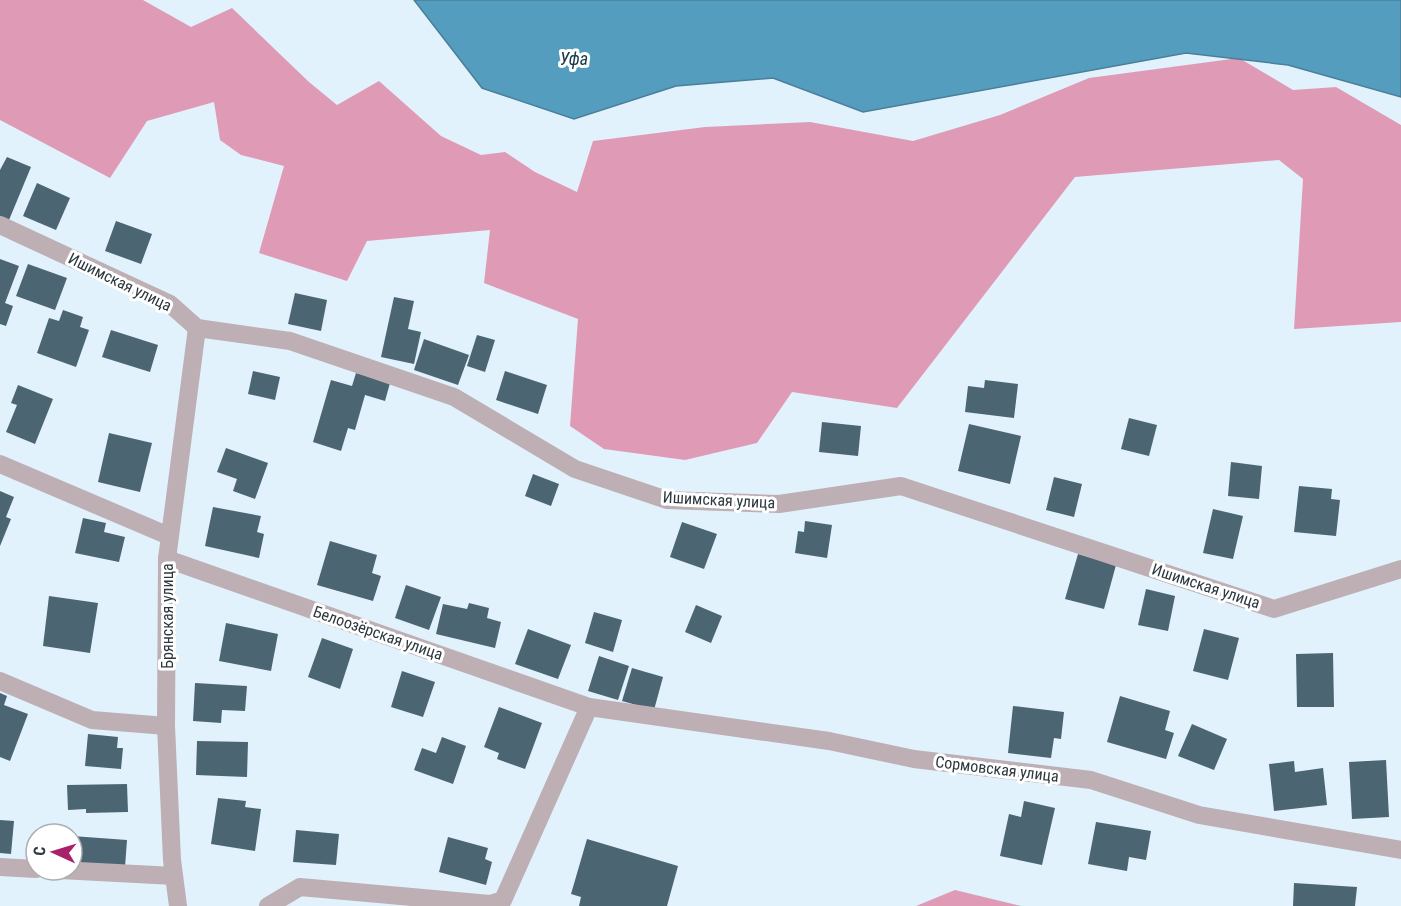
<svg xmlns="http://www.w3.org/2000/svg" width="1401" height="906" font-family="'Roboto Condensed',sans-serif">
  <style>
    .forest { fill: #df9bb6 }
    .water { fill: #559dbf; stroke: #497f98; stroke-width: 1.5 }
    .building { fill: #4b6572 }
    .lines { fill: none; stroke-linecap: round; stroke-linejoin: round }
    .street { stroke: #bdafb4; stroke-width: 18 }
    .labels { text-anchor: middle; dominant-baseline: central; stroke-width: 6; stroke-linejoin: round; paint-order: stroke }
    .street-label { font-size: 16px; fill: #2c383e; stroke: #fff }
    .water-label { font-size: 18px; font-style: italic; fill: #153746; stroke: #fff }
  </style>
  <rect width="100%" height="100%" fill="#e1f2fc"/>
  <g class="forest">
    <polygon points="0,0 143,0 191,27 232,8 309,82 337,105 379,81 441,136 481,155 505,152 535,172 577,192 593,141 705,127 810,122 913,141 1000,115 1089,78 1239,58 1293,90 1336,87 1401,125 1401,322 1294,329 1303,179 1279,160 1075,177 897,408 792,392 757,443 685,460 604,449 570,426 578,319 484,283 490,230 367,241 347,281 259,253 284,166 241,155 220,140 214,102 147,121 110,178 0,120"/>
    <polygon points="955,890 1021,906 916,906"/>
  </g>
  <polygon class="water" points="414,0 1401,0 1401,97 1288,65 1186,53 863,112 773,78 676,86 574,119 482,88"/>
  <g class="building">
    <polygon points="7,157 31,167 9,220 0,216 0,170"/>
    <polygon points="37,183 70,198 56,230 23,216"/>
    <polygon points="116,221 152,234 141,264 105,251"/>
    <polygon points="0,259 19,266 5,303 13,306 6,326 0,324"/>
    <polygon points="28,264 67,278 55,310 16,296"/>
    <polygon points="295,293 327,300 321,331 288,324"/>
    <polygon points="394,297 414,301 408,329 421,332 414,364 381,357"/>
    <polygon points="63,310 83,317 80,327 89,330 76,367 37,353 49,318 59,321"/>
    <polygon points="111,330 158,345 150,372 102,357"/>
    <polygon points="477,335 495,340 485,372 467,366"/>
    <polygon points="424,339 469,355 458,385 414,370"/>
    <polygon points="253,371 280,377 275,400 248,394"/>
    <polygon points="505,371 547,385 538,414 496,400"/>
    <polygon points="356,373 390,383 385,401 365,395 355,430 348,428 341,451 313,442 331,380 352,386"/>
    <polygon points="985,380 1018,384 1014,418 965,412 968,386 984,388"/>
    <polygon points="18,385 53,399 35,444 6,432 17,405 11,403"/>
    <polygon points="1129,418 1157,425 1149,456 1121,449"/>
    <polygon points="822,422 861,426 858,456 819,452"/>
    <polygon points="969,424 1021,436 1010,484 958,471"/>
    <polygon points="109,433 152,443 140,492 98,482"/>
    <polygon points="226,448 268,463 255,499 233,491 237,479 217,472"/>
    <polygon points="1231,462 1262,466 1259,499 1228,496"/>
    <polygon points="533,474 559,484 551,506 525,496"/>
    <polygon points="1054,477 1082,484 1074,517 1046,510"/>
    <polygon points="1299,486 1332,489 1331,499 1340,500 1336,536 1294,532"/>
    <polygon points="0,491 14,497 6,517 11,519 0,546"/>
    <polygon points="213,507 261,516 257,532 264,534 259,558 205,546"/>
    <polygon points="1213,509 1243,516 1233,559 1203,553"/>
    <polygon points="83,518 106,523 104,532 125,537 119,562 75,553"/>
    <polygon points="805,521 832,525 827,558 795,553 798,531 804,532"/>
    <polygon points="682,522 717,534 704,569 670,557"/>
    <polygon points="330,541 377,555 372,573 381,576 373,601 317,585"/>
    <polygon points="1078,554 1116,565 1104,609 1065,599"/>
    <polygon points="406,585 441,597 429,630 395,618"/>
    <polygon points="1146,589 1175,596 1168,631 1138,625"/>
    <polygon points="49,596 98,603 90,653 43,646"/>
    <polygon points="469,603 489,608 487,618 501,622 495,648 436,634 443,604 467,609"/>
    <polygon points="696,605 722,616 711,643 685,632"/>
    <polygon points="594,612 622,620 613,652 585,643"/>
    <polygon points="226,623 278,634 271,671 219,661"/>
    <polygon points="528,629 571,645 558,679 515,664"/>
    <polygon points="1204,629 1239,638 1228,680 1193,671"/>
    <polygon points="322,638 353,649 340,689 308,677"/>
    <polygon points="1333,653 1334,707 1297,707 1296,654"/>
    <polygon points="599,656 629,666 618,700 588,691"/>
    <polygon points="632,668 663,677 654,710 622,701"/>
    <polygon points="402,671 435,682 423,717 391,707"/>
    <polygon points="195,683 247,686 245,711 222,710 221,723 193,721"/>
    <polygon points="0,693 7,696 4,705 28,714 10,761 0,757"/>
    <polygon points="1120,696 1170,711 1165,730 1174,733 1166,759 1107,742"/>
    <polygon points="1013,706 1064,712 1061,739 1054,738 1051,758 1008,753"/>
    <polygon points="499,707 542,723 525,769 497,759 499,753 484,747"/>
    <polygon points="1192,724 1227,739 1214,770 1178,756"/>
    <polygon points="88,734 118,737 117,748 123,748 121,769 85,766"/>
    <polygon points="442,737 466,746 453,784 414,770 422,748 436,753"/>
    <polygon points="197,741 248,742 247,777 196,775"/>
    <polygon points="1386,760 1389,817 1352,819 1349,762"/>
    <polygon points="1294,761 1295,772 1323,768 1327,805 1274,811 1269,764"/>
    <polygon points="127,784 128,812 86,813 86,809 68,810 67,785"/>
    <polygon points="218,798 246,801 245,807 261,809 255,851 211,844"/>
    <polygon points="1024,801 1055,808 1042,865 1000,856 1009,814 1021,817"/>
    <polygon points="0,820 14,821 11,854 0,853"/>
    <polygon points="1096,822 1151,831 1146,860 1129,857 1127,871 1088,864"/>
    <polygon points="296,830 339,834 336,865 293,862"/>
    <polygon points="72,836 127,840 125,867 72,863"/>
    <polygon points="448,837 488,848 485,859 492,862 486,885 439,872"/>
    <polygon points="587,839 678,866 667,906 579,906 581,897 571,894"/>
    <polygon points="1294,883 1357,887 1355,906 1293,906"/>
  </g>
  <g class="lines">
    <g class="street">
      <polyline points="0,225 170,304 197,328 290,341 454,397 575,469 667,500 779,504 901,486 1274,609 1401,569"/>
      <polyline points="0,464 169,536"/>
      <polyline points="167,559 589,707 829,741 914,759 1091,780 1199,815 1401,850"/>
      <polyline points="0,681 92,720 166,726"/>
      <polyline points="0,867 36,869"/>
      <polyline points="60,870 174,876"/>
      <polyline points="178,906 172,860 166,726 167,559 197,328"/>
      <polyline points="268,906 300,887 490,904 503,900 589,707"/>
    </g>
  </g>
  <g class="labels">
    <g class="street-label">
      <text transform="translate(120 282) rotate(26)">Ишимская улица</text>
      <text transform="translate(719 500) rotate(3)">Ишимская улица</text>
      <text transform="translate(1206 586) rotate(18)">Ишимская улица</text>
      <text transform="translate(167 616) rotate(-90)">Брянская улица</text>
      <text transform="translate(378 633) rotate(19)">Белоозёрская улица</text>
      <text transform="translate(997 769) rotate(7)">Сормовская улица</text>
    </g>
    <g class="water-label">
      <text x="574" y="58">Уфа</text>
    </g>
  </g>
  <g transform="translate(54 852) rotate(274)"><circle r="28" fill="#ffffff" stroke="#abafb2" stroke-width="1.5"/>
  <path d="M0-4.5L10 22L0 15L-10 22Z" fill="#a82169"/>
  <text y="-9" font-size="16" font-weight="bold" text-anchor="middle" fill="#2c383e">С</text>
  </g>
</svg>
